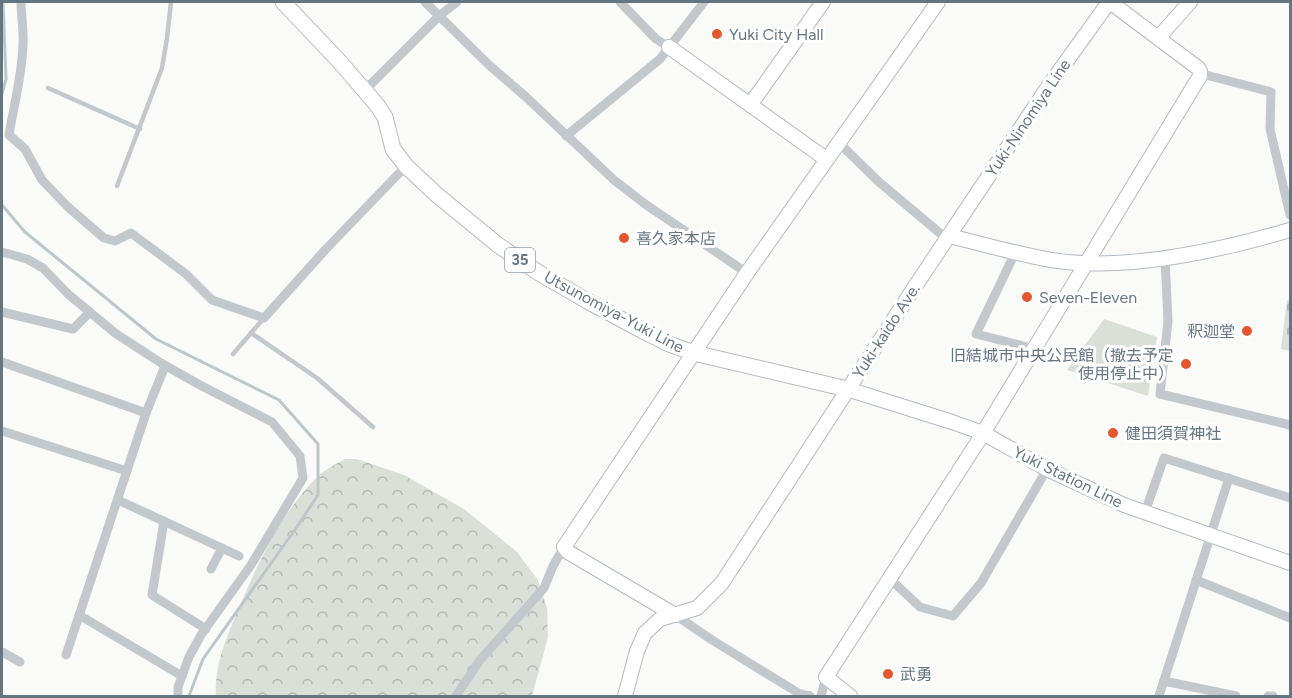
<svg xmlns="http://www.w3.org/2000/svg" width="1292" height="698" font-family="Figtree,'Noto Sans JP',sans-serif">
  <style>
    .green { fill: #dadfd7 }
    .forest { fill: url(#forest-crowns) }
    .cemetery { fill: url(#cemetery-stones) }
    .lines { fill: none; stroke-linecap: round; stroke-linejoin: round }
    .stream { stroke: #bbc7cb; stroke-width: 3 }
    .secondary-casing { stroke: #b3babf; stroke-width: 16 }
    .primary-casing { stroke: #b5babe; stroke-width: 17 }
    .lane { stroke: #c3c8cc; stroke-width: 4.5 }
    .street { stroke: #c3c8cc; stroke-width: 9 }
    .secondary { stroke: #fff; stroke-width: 14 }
    .primary { stroke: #fff; stroke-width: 15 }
    .poi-dot { fill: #e4572e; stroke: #fff; stroke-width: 2 }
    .labels { text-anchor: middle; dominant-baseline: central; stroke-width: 6; stroke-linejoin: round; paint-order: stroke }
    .shield { fill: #fff; stroke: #939fa8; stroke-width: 1.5 }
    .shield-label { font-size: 15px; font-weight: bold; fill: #657683 }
    .poi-label { font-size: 16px; fill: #657683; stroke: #fff; text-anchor: start }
    .street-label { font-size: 16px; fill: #657683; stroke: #fff }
  </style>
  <defs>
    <pattern id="forest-crowns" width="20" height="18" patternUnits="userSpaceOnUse" patternTransform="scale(1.5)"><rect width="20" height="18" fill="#dadfd7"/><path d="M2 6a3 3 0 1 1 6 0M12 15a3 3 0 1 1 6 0" fill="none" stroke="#b4b9b4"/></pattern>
    <pattern id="cemetery-stones" width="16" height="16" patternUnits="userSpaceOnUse" patternTransform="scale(1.5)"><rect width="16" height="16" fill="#dadfd7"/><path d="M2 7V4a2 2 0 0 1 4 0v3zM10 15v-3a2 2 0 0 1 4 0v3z" fill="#b4b9b4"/></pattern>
  </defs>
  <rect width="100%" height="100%" fill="#fafaf8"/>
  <polygon class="green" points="1104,319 1157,337 1148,396 1067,370"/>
  <path class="forest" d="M345 459H357L404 475 464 509 517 552 538 580 547 608 548 637 532 696H216C214 664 228 634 240 605 260 559 282 512 318 476 326 469 336 464 345 459Z"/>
  <polygon class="cemetery" points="1287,300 1290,300 1290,351 1281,349"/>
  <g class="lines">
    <g class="stream">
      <polyline points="2,94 6,79 3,2"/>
      <polyline points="2,205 25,232 156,339 279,400 318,444 318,495 294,531 203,659 189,696"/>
    </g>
    <defs>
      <g id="secondary">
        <polyline points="1158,38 1190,2"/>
        <polyline points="669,47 826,159"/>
        <polyline points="750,105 823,2"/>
        <path d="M949 236C983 244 1017 254 1051 260 1126 272 1218 251 1290 230"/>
        <polyline points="847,389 952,422 983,433 1047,469 1124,505 1290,563"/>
        <polyline points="675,615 568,552 564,547 747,273 938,2"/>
        <polyline points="625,696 637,651 645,633 660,619 697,608 722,583 916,285 1050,84 1109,2"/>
        <polyline points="850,696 826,677 977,443 1200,76 1200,71 1198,68 1110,2"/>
      </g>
      <polyline id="primary" points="283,2 339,61 377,105 385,117 393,149 406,166 437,195 498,245 539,273 589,302 643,331 669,344 694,353 847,389"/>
    </defs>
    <use href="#secondary" class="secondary-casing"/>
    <use href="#primary" class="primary-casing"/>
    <g class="lane">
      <polyline points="48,88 140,129"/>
      <polyline points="117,186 162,68 167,38 171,2"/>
      <polyline points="251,333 317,378 373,427"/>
      <polyline points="233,354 264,318"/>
    </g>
    <g class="street">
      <path d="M21 2C21 16 24 30 23 45 22 75 14 105 9 135L25 149 42 180 68 207 104 238 115 241 131 233 186 274 212 300 264 318 326 249 406 166"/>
      <polyline points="425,2 489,65 526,97 614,180 645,204 747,273"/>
      <polyline points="620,2 656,39 669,47"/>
      <polyline points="1200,71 1206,75 1271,92 1270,129 1290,215"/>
      <polyline points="365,90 439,16 457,2"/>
      <polyline points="566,136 660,59 704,2"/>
      <polyline points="838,142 879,182 941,234 949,236"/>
      <polyline points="2,252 27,259 43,268 68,294 115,333 161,363 198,384 272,422 300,456 303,478 251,565 201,635 189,657 178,687 178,696"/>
      <polyline points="1015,253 976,334 1035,349"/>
      <polyline points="1165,258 1168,321 1160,394 1290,425"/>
      <polyline points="2,312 73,329 90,312"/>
      <polyline points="2,362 146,413 165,366"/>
      <polyline points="2,431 127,471"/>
      <polyline points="118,500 239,556"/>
      <polyline points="1145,512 1164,458 1290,498"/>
      <polyline points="164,521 152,595 206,629"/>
      <polyline points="211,569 222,548"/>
      <polyline points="890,579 920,607 953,616 981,583 1047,469"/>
      <polyline points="1196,580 1290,618"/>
      <polyline points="79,615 182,676"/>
      <polyline points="675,615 712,640 800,694 810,696"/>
      <polyline points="2,652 20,662"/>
      <polyline points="66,655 146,413"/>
      <polyline points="1164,681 1236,696"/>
      <polyline points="456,696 480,660 544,588 553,566 564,547"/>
      <polyline points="821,696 826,677"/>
      <polyline points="1159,696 1229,478"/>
      <polyline points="1268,696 1273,696"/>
    </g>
    <use href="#secondary" class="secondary"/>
    <use href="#primary" class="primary"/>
  </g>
  <g class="poi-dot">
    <circle cx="717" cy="34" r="6"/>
    <circle cx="624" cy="238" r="6"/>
    <circle cx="1027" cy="297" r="6"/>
    <circle cx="1247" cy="331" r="6"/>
    <circle cx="1186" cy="364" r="6"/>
    <circle cx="1113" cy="433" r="6"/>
    <circle cx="888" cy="674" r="6"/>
  </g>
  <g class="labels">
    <rect class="shield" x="505" y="248" width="30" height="24" rx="4.5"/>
    <g class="shield-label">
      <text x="520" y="260">35</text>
    </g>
    <g class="poi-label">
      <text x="729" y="34">Yuki City Hall</text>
      <text x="636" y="238">喜久家本店</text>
      <text x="1039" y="297">Seven-Eleven</text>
      <text x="1235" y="331" text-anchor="end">釈迦堂</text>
      <text x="1174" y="355" text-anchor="end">旧結城市中央公民館（撤去予定<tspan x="1174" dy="18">使用停止中）</tspan></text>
      <text x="1125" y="433">健田須賀神社</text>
      <text x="900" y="674">武勇</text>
    </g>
    <g class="street-label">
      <text transform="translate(1028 118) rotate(-56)">Yuki-Ninomiya Line</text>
      <text transform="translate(614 312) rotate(28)">Utsunomiya-Yuki Line</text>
      <text transform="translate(886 331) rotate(-57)">Yuki-kaido Ave.</text>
      <text transform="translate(1068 477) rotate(26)">Yuki Station Line</text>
    </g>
  </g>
  <rect width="1292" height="698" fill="none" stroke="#657683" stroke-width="6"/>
</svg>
